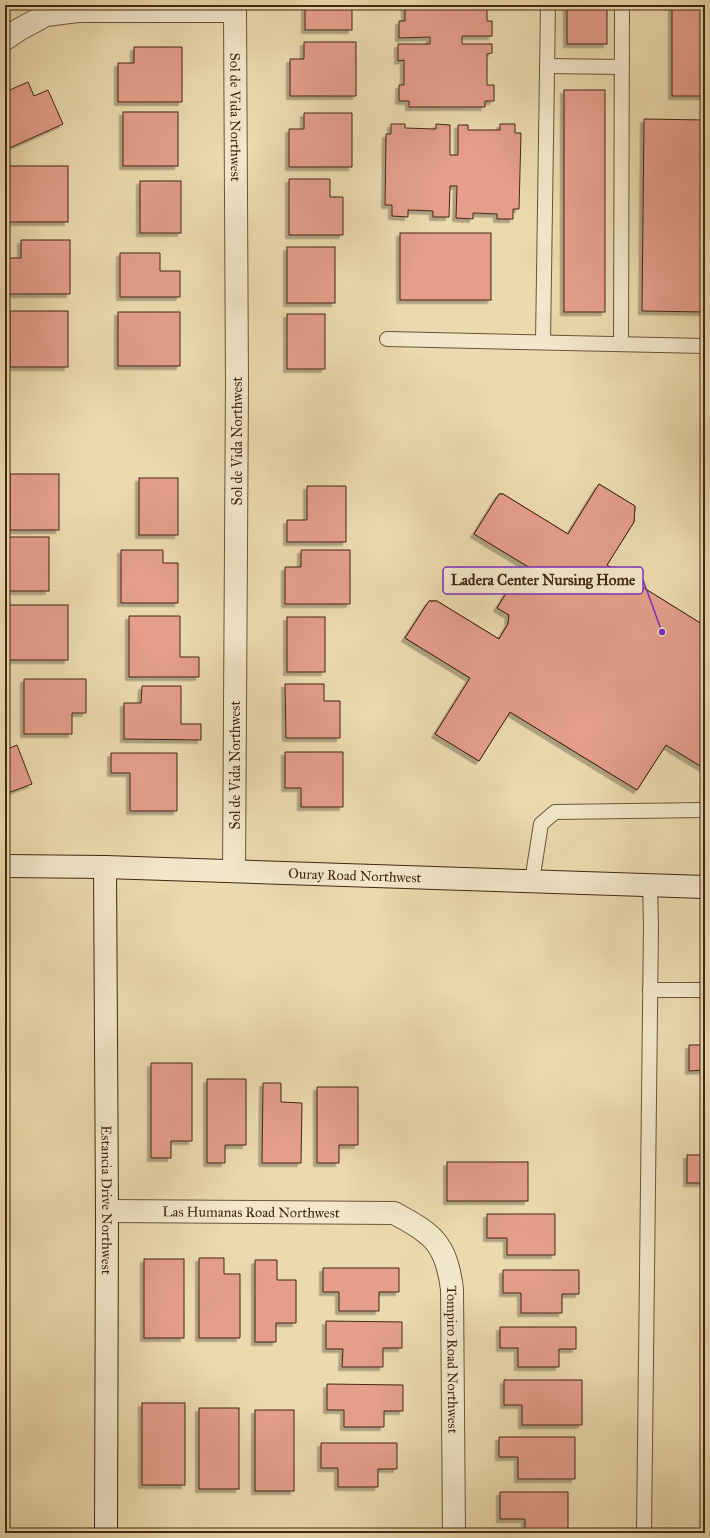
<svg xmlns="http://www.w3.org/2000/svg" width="710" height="1538" font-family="'IM FELL Great Primer',serif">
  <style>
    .building { fill: #e49e8a; stroke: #422712; fill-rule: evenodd; filter: url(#shadow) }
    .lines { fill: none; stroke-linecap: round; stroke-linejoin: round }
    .lane-casing { stroke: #6c5439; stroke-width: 16 }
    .street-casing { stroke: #6c5439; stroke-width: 24 }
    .secondary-casing { stroke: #422712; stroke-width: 24 }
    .lane { stroke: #f2e7ca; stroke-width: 14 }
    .street { stroke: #f2e7ca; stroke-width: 22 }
    .secondary { stroke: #f2e7ca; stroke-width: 22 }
    .labels { text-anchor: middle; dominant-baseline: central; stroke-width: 3; stroke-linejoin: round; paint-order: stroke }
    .street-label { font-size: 14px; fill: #422712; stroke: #f2e7ca }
    .leader { fill: none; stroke: #7b2cbf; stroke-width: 1.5 }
    .callout-dot { fill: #7b2cbf; stroke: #f2e7ca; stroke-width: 1.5 }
    .callout { fill: #f2e7ca; stroke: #7b2cbf; stroke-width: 1.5 }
    .callout-label { font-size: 15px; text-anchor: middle; font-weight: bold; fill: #422712 }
  </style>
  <defs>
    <filter id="shadow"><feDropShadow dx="-3.5" dy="3.5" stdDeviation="0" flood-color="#0004"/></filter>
  </defs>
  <rect width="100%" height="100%" fill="#ebdaae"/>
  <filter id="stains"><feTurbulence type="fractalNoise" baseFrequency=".005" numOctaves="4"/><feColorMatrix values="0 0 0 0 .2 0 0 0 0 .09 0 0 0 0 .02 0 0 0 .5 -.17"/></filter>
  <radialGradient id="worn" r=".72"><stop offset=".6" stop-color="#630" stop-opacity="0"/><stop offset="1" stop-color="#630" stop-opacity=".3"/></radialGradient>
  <g class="building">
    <rect x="305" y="5" width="47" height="25"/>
    <polygon points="405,5 487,5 487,21 492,21 492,36 462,36 462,44 492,44 492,53 487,54 487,85 494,85 494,101 485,101 485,107 409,107 409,101 399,101 399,85 404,85 404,60 398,61 398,44 430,44 430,37 399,38 399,21 405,21"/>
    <rect x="567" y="5" width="40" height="39"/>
    <rect x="672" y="5" width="33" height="91"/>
    <polygon points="304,42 356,42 356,96 290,96 290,59 304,59"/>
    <polygon points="134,47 182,47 182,102 118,102 118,63 134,63"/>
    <polygon points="28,82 34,96 48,90 63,124 5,150 5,92"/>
    <rect x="564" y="90" width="41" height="222"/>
    <rect x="123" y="112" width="55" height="54"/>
    <polygon points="304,113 352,113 352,167 289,167 289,129 304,129"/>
    <polygon points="644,119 705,120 705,312 642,311"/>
    <polygon points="391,124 405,124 405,128 436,129 436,124 450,125 450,155 458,155 458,125 468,125 468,130 500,130 500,124 515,124 515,133 521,133 519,209 513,209 513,219 497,219 497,214 473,213 473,219 456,218 457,186 450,186 449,217 433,217 433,211 408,210 408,217 392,216 392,205 385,205 386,134 391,134"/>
    <rect x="9" y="166" width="59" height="56"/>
    <polygon points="289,179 330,179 330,197 343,197 343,235 289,235"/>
    <rect x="140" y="181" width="41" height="52"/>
    <rect x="400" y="233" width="91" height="67"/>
    <polygon points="21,240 70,240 70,294 5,294 5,258 21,258"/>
    <rect x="287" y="247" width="48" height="56"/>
    <polygon points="120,253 160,253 160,271 180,271 180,297 120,297"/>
    <rect x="10" y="311" width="58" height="56"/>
    <rect x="118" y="312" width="62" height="54"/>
    <rect x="287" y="314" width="38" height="55"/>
    <rect x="10" y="474" width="49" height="56"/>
    <rect x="139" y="478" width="39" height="57"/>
    <path d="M599 484 635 506 634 522 607 565 705 626V769L666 745 637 790 510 712 479 761 435 734 470 678 405 638 429 601H437L499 639 508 624 509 615 497 608 513 582 529 592 540 574 474 534 499 494H503L568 534ZM581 608 651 652 611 715 541 671Z"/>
    <polygon points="599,484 635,506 634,522 607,565 705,626 705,769 666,745 637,790 510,712 479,761 435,734 470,678 405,638 429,601 437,601 499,639 508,624 509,615 497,608 513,582 529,592 540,574 474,534 499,494 503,494 568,534"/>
    <polygon points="307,486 346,486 346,542 287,542 287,520 307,520"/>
    <rect x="9" y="537" width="40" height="54"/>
    <polygon points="121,550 163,550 163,563 178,563 178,603 121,603"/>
    <polygon points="301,550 350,550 350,604 285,604 285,567 301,567"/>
    <rect x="5" y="605" width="63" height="55"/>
    <polygon points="129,616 180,616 180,657 199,657 199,677 129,677"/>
    <rect x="287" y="617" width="38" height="55"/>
    <polygon points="24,679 86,679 86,713 72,713 72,734 24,734"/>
    <polygon points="285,684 324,684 324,701 340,701 340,738 286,738"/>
    <polygon points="142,686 181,686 181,724 201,724 201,740 124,739 124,703 141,703"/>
    <polygon points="17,745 32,784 5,794 5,750"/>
    <polygon points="285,752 343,752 343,807 301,807 301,788 285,788"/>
    <polygon points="111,753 177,753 177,811 130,811 130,773 111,773"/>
    <polygon points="5,1033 8,1033 7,1126 5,1126"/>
    <polygon points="689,1045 705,1045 705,1070 689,1071"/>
    <polygon points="151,1063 192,1063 192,1141 171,1141 171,1158 151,1158"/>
    <polygon points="207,1079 246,1079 246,1145 225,1145 225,1163 207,1163"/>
    <polygon points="263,1083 281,1083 281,1102 302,1103 301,1163 262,1163"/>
    <polygon points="317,1087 358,1087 358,1145 339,1145 339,1163 317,1163"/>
    <rect x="687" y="1155" width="18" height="28"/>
    <rect x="447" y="1162" width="81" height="39"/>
    <polygon points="487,1214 555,1214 555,1255 507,1255 507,1238 487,1238"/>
    <polygon points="199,1258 224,1258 224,1274 240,1274 240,1338 199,1338"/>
    <rect x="144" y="1259" width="40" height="79"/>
    <polygon points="255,1260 277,1260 277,1280 296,1280 296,1323 276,1323 276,1342 255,1342"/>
    <polygon points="323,1268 399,1268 399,1292 379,1292 379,1311 339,1311 339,1292 323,1292"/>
    <polygon points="503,1270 579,1270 579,1294 562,1294 562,1313 521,1313 521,1293 503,1293"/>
    <polygon points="326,1321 402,1322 402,1348 383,1348 383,1367 342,1367 343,1349 326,1349"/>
    <polygon points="500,1327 576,1327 576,1349 559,1349 559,1367 518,1367 518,1348 500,1348"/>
    <polygon points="504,1380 582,1380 582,1425 522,1425 522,1405 504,1405"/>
    <polygon points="327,1384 403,1385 403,1411 384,1411 384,1427 344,1427 344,1410 327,1410"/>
    <rect x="142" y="1403" width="43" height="82"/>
    <rect x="199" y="1408" width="40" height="81"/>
    <rect x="255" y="1410" width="39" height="81"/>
    <polygon points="499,1437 575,1437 575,1479 518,1479 518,1457 499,1457"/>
    <polygon points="321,1443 397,1443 397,1469 378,1469 378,1487 338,1487 338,1468 321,1468"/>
    <polygon points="500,1492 568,1492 568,1533 525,1533 525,1519 500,1519"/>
  </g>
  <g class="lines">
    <defs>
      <g id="lane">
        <polyline points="547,66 622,67"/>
        <polyline points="387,339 705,346"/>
        <polyline points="543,342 548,5"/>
        <polyline points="621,344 622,5"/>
        <polyline points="532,881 541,824 555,812 705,810"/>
        <polyline points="650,990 705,990"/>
        <polyline points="644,1533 651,925 650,885"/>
      </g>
      <g id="street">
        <path id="s1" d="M5 39 20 29 46 15 78 11H235L237 383 234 871"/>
        <path id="s2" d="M107 1211 394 1213C433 1234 446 1243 452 1289L454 1533"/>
      </g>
      <g id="secondary">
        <path id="s3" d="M5 866 105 867 705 887"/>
        <path id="s4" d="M105 867 107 1211 106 1533"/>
      </g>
    </defs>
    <use href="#lane" class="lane-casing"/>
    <use href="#street" class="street-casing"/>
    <use href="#secondary" class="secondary-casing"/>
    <use href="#lane" class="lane"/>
    <use href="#street" class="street"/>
    <use href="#secondary" class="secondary"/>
  </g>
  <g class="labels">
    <g class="street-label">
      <text stroke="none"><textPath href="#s1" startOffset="343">Sol de Vida Northwest</textPath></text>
      <text transform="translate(237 441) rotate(-90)">Sol de Vida Northwest</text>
      <text transform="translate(235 765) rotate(-90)">Sol de Vida Northwest</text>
      <text stroke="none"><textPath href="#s3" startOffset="350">Ouray Road Northwest</textPath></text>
      <text stroke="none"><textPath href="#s4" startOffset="333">Estancia Drive Northwest</textPath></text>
      <text stroke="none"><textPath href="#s2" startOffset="144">Las Humanas Road Northwest</textPath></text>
      <text stroke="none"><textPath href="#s2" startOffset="459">Tompiro Road Northwest</textPath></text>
    </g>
  </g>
  <path class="leader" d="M662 632L643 580"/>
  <circle class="callout-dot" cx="662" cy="632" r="4"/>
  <rect class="callout" x="443" y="567" width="200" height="27" rx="4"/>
  <g class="callout-label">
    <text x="543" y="585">Ladera Center Nursing Home</text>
  </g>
  <rect width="710" height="1538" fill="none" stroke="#ebdaae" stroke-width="20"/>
  <rect x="6" y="6" width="698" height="1526" fill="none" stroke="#422712" stroke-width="2"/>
  <rect x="10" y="10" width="690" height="1518" fill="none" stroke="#422712"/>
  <rect width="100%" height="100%" filter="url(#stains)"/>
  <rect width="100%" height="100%" fill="url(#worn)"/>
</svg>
